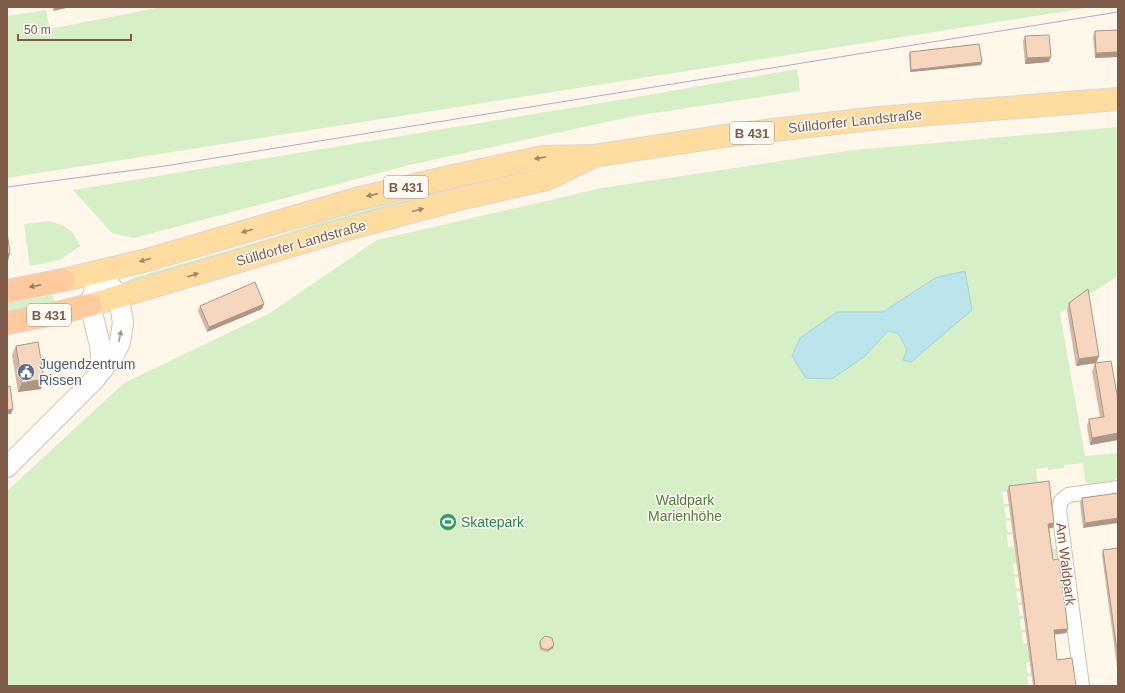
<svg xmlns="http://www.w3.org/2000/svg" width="1125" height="693" font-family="Helvetica,sans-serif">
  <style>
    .green { fill: #d6efc6; fill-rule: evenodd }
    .water { fill: #bbe4eb; stroke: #a0d4de }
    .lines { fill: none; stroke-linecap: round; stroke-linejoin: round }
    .minor-casing { stroke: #d3bead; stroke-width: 16 }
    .secondary-casing { stroke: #d9c1ad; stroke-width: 22 }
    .primary-casing { stroke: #ddd5d0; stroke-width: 24 }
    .trunk-casing { stroke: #ddd5d0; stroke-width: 24 }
    .minor { stroke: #fff; stroke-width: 14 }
    .secondary { stroke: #fff; stroke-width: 20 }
    .primary { stroke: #ffdda1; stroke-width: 22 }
    .trunk { stroke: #feca9e; stroke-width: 22 }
    .tram { stroke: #baa5cc; stroke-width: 1 }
    .wall { fill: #d4b8a4 }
    .shaded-wall { fill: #ad9686 }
    .building { fill: #f7d6bf; stroke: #ad9686 }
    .oneway { fill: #a58363 }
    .oneway2 { fill: #9e785e }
    .oneway3 { fill: #ab9589 }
    .labels { text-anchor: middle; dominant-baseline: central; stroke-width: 3; stroke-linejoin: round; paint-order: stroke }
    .shield { fill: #fffaf3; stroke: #a58b7c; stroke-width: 1 }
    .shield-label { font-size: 13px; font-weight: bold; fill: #7e5c49 }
    .street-label { font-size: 14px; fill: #7e5c49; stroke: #fffaf3 }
    .service-label { font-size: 14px; fill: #4e5e75; stroke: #fffaf3; text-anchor: start }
    .park-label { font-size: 14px; fill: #507e3c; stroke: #fffaf3 }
    .leisure-label { font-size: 14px; fill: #27864d; stroke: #fffaf3; text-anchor: start }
  </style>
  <rect width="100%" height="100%" fill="#fef7ea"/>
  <g class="green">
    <polygon points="161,7 330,7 331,8 338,7 1093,7 7,178 7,16 46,10 50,29"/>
    <polygon points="797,69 800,91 634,116 409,165 134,238 112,233 73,190 631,98"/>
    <path d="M1118 127V276L1060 313 1085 456 1118 453V477L1112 482 1091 485 1085 481 1083 463 1064 465V468L1048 470V467L1036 469 1038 487 1002 492 1004 504H1010V506L1004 507 1006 518H1011L1012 520 1006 521 1007 532H1013L1014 534 1007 535 1008 547 1015 546 1037 551 1059 548 1058 557 1013 564 1014 574H1019V577L1015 578 1016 588H1021V591L1016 592 1018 602H1023V605H1018L1020 616H1024L1025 618 1020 619 1021 630 1026 629 1027 632 1022 633 1023 644 1028 643 1030 662 1026 663 1027 673H1032V676L1027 677 1029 686H7V491L124 383 270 313 377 240 602 188 853 150ZM965 271 907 351 898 333 888 331 865 356 837 312H883L935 278Z"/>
    <polygon points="574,161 127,283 127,281 135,277 265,240 366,206"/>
    <path d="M48 221C66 226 72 228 80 246L60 260 30 266 24 224Z"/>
    <polygon points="53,295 55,302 7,311 7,303"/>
  </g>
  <polygon class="water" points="965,271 972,310 911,362 903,360 907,350 898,333 888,331 865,356 832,379 806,378 792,356 800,338 837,312 883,312 935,278"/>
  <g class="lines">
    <defs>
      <polyline id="minor" points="1082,686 1059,510 1061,501 1068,495 1118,488"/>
      <g id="secondary">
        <polyline points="100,272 90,305 100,345 102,370"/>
        <polyline points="7,467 95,379 115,353 120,342 123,323 119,297 100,272"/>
      </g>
      <g id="primary">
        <polyline points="63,280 147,260 356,199 458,175 543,157 593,156 731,135 879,118 1118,99"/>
        <polyline points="90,305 340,231 463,198 547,179 588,159"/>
      </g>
      <g id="trunk">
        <polyline points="7,291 63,280"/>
        <polyline points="7,323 54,314 90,305"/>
      </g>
    </defs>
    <use href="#minor" class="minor-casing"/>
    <use href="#secondary" class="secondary-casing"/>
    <use href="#primary" class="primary-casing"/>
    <use href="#trunk" class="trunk-casing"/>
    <use href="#minor" class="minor"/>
    <use href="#secondary" class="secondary"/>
    <use href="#primary" class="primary"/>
    <use href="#trunk" class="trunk"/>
    <polyline class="tram" points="7,187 165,166 1118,12"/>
  </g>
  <g class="wall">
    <polygon points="1118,30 1118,57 1095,58 1093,36 1095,31"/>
    <polygon points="1025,36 1049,62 1025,64 1023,41"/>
    <polygon points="910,52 981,65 910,72 909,55"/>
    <polygon points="1069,303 1099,356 1096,363 1076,366 1067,310"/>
    <polygon points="200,306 262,309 207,332 198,311"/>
    <polygon points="16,346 41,389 18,392 12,355"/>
    <polygon points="1095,363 1118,400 1118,440 1090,445 1087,426 1089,419 1100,417 1092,371"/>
    <polygon points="1009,486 1054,523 1053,528 1049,528 1053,560 1068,629 1066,633 1054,634 1057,660 1076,686 1033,686 1007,491"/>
    <polygon points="1118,493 1083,528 1080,503 1082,498"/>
    <polygon points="1118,548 1118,675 1102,555 1103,550"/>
    <polygon points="540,641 554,645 553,648 547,652 540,650 539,643"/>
  </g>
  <g class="shaded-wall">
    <polygon points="54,7 71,7 53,11"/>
    <polygon points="1118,52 1118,57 1095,58 1096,53"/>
    <polygon points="1051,57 1049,62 1025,64 1027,58"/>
    <polygon points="982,62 981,65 910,72 911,70"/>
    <polygon points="10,253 8,261 7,261 7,254"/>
    <polygon points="264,304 262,309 207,332 209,327"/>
    <polygon points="1099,356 1096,363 1076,366 1079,359"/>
    <polygon points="44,379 41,389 18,392 22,383"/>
    <polygon points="13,409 11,414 7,414 7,410"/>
    <polygon points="1118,433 1118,440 1090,445 1092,438"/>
    <polygon points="1118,518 1118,523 1083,528 1085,523"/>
    <polygon points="1054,523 1053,528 1046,529 1048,524"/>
    <polygon points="1068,629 1066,633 1052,635 1054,630"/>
    <polygon points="554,645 553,648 547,652 548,650"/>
  </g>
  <g class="building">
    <polygon points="1118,30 1118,52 1096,53 1095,31"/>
    <polygon points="1049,35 1051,57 1027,58 1025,36"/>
    <polygon points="979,44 982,62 911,70 910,52"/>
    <polygon points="7,232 10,253 7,254"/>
    <polygon points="255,282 264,304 209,327 200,306"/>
    <polygon points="1088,289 1099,356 1079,359 1069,303"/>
    <polygon points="38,342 44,379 22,383 16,346"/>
    <polygon points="1111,361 1118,400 1118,433 1092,438 1089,419 1104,417 1095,363"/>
    <polygon points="10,386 13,409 7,410 7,387"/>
    <polygon points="1049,481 1054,523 1048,524 1053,560 1059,559 1068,629 1054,630 1057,660 1072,658 1076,686 1035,686 1009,486"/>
    <polygon points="1118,493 1118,518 1085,523 1082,498"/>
    <polygon points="1118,548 1118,657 1103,550"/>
    <polygon points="545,636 552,638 554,645 548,650 541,648 540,641"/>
  </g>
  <defs><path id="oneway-solid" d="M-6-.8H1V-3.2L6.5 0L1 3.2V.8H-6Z"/></defs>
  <g class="oneway">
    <use href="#oneway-solid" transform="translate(540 158) rotate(171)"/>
    <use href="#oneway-solid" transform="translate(372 195) rotate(167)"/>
    <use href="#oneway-solid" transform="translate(418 210) rotate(-15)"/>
    <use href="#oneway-solid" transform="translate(247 231) rotate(164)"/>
    <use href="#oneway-solid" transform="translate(145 260) rotate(165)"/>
    <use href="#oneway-solid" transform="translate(193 275) rotate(-17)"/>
  </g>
  <use class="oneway2" href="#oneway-solid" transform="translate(35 286) rotate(169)"/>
  <use class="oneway3" href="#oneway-solid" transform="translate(120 336) rotate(-79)"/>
  <defs>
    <symbol id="civic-disc" viewBox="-11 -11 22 22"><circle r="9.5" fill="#5c6f8a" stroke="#fffaf3"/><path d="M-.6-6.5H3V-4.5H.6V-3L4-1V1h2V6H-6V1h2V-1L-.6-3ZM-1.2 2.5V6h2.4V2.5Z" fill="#fff"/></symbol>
    <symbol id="stadium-disc" viewBox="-11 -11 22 22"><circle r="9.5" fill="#2e9e5b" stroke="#fffaf3"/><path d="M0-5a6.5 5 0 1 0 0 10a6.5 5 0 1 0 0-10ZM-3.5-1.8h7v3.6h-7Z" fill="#fff"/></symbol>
  </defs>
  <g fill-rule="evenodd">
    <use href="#civic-disc" x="16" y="362" width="20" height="20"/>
    <use href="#stadium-disc" x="438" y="512" width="20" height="20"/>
  </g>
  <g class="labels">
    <g class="shield">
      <rect x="730" y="122" width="44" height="22" rx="3"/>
      <rect x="384" y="176" width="44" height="22" rx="3"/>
      <rect x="27" y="304" width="44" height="22" rx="3"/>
    </g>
    <g class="shield-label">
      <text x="752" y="133">B 431</text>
      <text x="406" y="187">B 431</text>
      <text x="49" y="315">B 431</text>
    </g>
    <g class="street-label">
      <text transform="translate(855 121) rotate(-6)">Sülldorfer Landstraße</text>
      <text transform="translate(301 243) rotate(-16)">Sülldorfer Landstraße</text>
      <text transform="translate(1066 564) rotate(83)">Am Waldpark</text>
    </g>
    <g class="service-label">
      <text x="39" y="364">Jugendzentrum<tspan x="39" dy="16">Rissen</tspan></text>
    </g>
    <g class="park-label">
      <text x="685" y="500">Waldpark<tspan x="685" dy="16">Marienhöhe</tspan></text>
    </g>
    <g class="leisure-label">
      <text x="461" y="522">Skatepark</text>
    </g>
  </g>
  <rect width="1125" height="693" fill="none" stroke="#7e5c49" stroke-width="16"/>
  <path d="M18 34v6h113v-6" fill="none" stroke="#7e5c49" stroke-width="2"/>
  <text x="24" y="34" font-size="12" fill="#7e5c49" stroke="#fffaf3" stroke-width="3" paint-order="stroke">50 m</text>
</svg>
